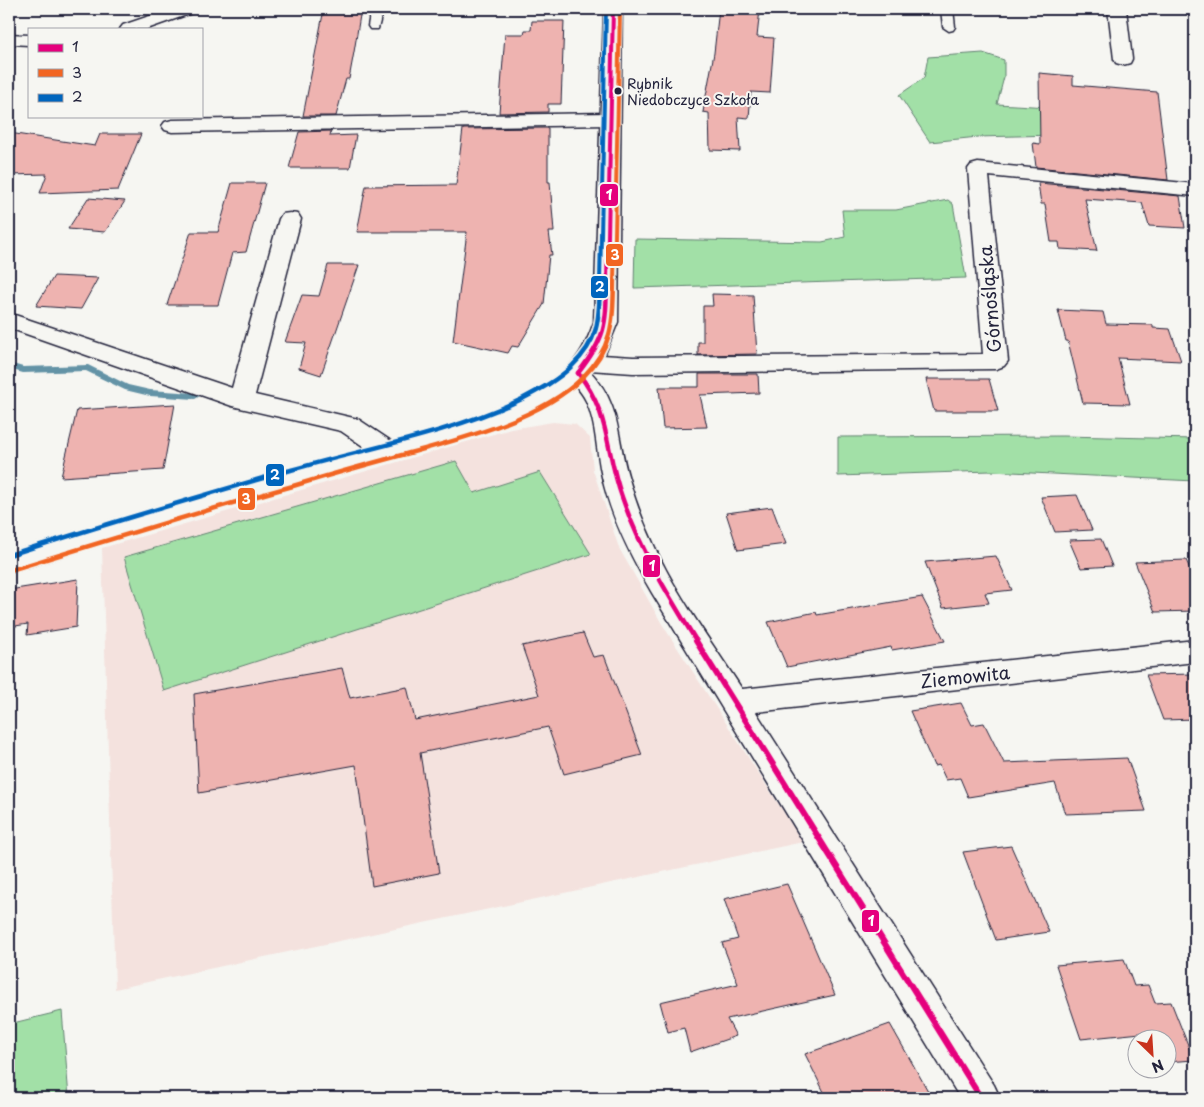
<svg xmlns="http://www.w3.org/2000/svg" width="1204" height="1107" font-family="'Playpen Sans',sans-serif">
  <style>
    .built { fill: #f4e2de }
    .green { fill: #a2e0a7; stroke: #628171 }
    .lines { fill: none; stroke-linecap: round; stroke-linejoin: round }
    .stream { fill: #6493a6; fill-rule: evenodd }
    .building { fill: #eeb3b0; stroke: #22223b }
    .service-casing { stroke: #22223b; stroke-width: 3 }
    .minor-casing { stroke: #22223b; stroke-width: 3 }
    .tertiary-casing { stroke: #22223b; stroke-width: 3 }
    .service { fill: #f6f6f2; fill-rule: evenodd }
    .minor { fill: #f6f6f2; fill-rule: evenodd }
    .tertiary { fill: #f6f6f2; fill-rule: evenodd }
    .bus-1-far2-casing { stroke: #f6f6f2; stroke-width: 6 }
    .bus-1-far1-casing { stroke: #f6f6f2; stroke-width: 8 }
    .bus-1-casing { stroke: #f6f6f2; stroke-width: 10 }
    .bus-2-far1-casing { stroke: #f6f6f2; stroke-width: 6 }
    .bus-2-casing { stroke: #f6f6f2; stroke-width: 8 }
    .bus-3-far1-casing { stroke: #f6f6f2; stroke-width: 6 }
    .bus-3-casing { stroke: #f6f6f2; stroke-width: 8 }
    .bus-1-far2 { stroke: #e5007d; stroke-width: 4 }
    .bus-1-far1 { stroke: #e5007d; stroke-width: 4.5 }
    .bus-1 { stroke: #e5007d; stroke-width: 6 }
    .bus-2-far1 { stroke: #f26522; stroke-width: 4 }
    .bus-2 { stroke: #f26522; stroke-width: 4.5 }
    .bus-3-far1 { stroke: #0065bd; stroke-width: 4 }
    .bus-3 { stroke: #0065bd; stroke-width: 4.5 }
    .bus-dot { fill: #22223b; stroke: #f6f6f2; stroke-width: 2 }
    .labels { text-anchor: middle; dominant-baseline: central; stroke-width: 4; stroke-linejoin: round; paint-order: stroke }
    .far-bus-label { font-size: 14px; fill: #22223b; stroke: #f6f6f2; text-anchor: start }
    .street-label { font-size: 18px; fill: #22223b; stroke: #f6f6f2 }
    .line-badge { stroke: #f6f6f2; stroke-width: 2 }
    .badge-label { font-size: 14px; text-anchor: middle; font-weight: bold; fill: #fff }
  </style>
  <rect width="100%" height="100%" fill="#f6f6f2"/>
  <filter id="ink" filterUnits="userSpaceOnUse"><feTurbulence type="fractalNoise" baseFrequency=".02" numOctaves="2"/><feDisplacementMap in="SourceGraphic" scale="10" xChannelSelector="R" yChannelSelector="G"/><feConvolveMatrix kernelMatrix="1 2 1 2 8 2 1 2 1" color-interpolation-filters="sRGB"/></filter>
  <g filter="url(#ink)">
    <polygon class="built" points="553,422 575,424 590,438 593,470 619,548 662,624 803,842 115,989 102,548 511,429"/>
    <g class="green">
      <polygon points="983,53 1004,60 1004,77 997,104 1154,113 1134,133 978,137 930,142 899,95 924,78 928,57"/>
      <polygon points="948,200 953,204 966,278 634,288 635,239 822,242 845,237 842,210 896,210"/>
      <polygon points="1064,436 1195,439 1195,481 991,471 838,476 838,437"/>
      <polygon points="456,461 474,493 540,472 591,554 164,691 124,557"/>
      <polygon points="62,1011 69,1098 9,1098 9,1024"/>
    </g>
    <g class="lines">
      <polygon class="stream" points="9,363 23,367 88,365 128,385 150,390 195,393 200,396 195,399 150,396 125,390 86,371 23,373 9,369"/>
    </g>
    <g class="building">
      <polygon points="324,9 361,9 354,52 349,79 346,79 336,116 303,116"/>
      <polygon points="719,9 760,9 757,37 774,38 770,93 751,92 749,118 738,117 740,151 710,150 709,113 703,112 714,53"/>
      <polygon points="532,21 564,21 561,104 548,104 548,112 499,113 505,34 524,34 525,30 531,30"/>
      <polygon points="1039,73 1073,76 1073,85 1157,92 1168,180 1036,167 1033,143 1040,144"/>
      <polygon points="548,128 548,182 550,182 554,232 549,232 552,255 549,255 544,304 518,347 512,346 508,353 453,341 467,232 357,232 366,186 456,185 463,129"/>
      <polygon points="331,131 330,136 356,135 350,168 289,168 299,132"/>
      <polygon points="9,133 95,146 100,134 141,134 118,190 40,193 47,174 9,175"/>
      <polygon points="232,183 265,183 246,252 232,253 218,305 167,305 191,232 218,232"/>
      <polygon points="1038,183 1180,196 1185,228 1149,226 1142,203 1085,199 1097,251 1060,249 1059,242 1051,242 1045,204 1041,204"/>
      <polygon points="88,198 125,201 105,232 68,229"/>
      <polygon points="328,265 359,265 321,375 299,368 306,343 285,342 302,295 319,296"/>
      <polygon points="54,276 98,278 81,309 36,306"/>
      <polygon points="712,294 753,295 757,354 698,355 698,342 703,342 703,306 713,306"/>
      <polygon points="1058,310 1103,312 1106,324 1153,325 1153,328 1170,329 1181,361 1118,358 1130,404 1083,403 1068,341 1066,341"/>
      <polygon points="699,374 758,374 759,393 700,395 707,427 663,428 659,387 699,387"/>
      <polygon points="926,379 989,379 998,411 934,411"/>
      <polygon points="175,404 163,470 61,477 77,410"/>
      <polygon points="1077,495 1092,530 1055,532 1041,497"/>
      <polygon points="772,507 786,544 738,550 726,513"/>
      <polygon points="1101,539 1112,566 1081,568 1069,540"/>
      <polygon points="996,556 1012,590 985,593 989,603 943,608 925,562"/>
      <polygon points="1186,560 1195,580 1195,611 1155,612 1135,562"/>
      <polygon points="78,579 76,627 27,635 28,624 9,627 9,590"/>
      <polygon points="922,597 945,641 892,650 891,647 787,667 768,622 816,612 817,615"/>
      <polygon points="583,633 593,657 604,655 642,755 564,774 548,727 420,753 439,873 372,886 356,765 199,793 194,694 342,668 350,698 407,687 415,720 539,695 522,646"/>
      <polygon points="1195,674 1195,719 1163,720 1146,675"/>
      <polygon points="961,703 972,725 984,723 1004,763 1127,758 1146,811 1065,814 1055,783 968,797 960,778 946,780 939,765 934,766 910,711"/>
      <polygon points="1011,846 1049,932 996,940 963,852"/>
      <polygon points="787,884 835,995 727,1019 736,1036 690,1052 684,1028 668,1032 660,1002 738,984 722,943 738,939 724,899"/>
      <polygon points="1124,959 1134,986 1148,985 1155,1003 1171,1002 1194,1060 1166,1062 1166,1040 1153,1040 1151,1032 1081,1039 1056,965"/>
      <polygon points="890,1024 932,1098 827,1098 805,1054"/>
    </g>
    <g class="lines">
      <defs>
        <g id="service">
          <polygon points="371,9 383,9 378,29 370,29 368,26"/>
          <polygon points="941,9 953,9 955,27 953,30 949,31 943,27"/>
        </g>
        <g id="minor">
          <polygon points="170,9 195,9 192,13 147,29 120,29 123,25"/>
          <polygon points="1108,9 1126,9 1132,59 1130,63 1123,65 1116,63 1114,59"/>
          <polygon points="9,34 29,35 29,45 9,44"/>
          <polygon points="609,113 616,115 619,119 616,123 609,125 172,132 165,130 162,126 165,122 172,120"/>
          <path d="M978 163 1195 184V196L989 176 1008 361 1004 366 996 369 633 373 589 370C622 405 616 436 629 479 635 500 643 522 653 543 674 592 713 644 742 689L1195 640V662L756 712 994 1085 1000 1098H960L652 593C631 557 611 518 602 477 596 452 597 425 586 401 581 390 572 383 566 373L569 368 577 366 575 362 579 357 587 354 633 357 983 354 968 169 971 165Z"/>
          <polygon points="290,213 298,214 301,219 255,395 358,419 397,445 401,451 397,457 388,460 379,457 341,431 232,406 9,328 9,313 232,388 279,219 282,214"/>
        </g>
        <path id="tertiary" d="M604 9H622L618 322 605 354 588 376 561 397 514 420 465 437 205 511 9 573V553C114 520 219 489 325 460 398 439 490 422 553 379 575 365 586 346 594 322Z"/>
      </defs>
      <use href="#service" class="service-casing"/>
      <use href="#minor" class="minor-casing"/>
      <use href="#tertiary" class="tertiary-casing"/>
      <use href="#service" class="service"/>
      <use href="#minor" class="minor"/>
      <use href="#tertiary" class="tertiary"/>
      <defs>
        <polyline id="bus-1-far2" points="607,281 613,9"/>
        <g id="bus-1-far1">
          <path d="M578 373C611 414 605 451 622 497 640 549 668 595 697 642"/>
          <path d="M578 373C607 336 606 325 607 279"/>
        </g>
        <polyline id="bus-1" points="696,641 981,1098"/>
        <polyline id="bus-2-far1" points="614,281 620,9"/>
        <path id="bus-2" d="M11 570C105 541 198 512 293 486 329 475 365 465 402 455 458 440 542 419 583 377 614 346 613 320 614 279"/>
        <polyline id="bus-3-far1" points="600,281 606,9"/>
        <path id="bus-3" d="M9 555C103 525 197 497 291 470 368 448 449 434 522 399 539 390 558 380 572 366 601 338 599 316 600 279"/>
      </defs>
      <use href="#bus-1-far2" class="bus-1-far2-casing"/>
      <use href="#bus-1-far1" class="bus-1-far1-casing"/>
      <use href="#bus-1" class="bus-1-casing"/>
      <use href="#bus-2-far1" class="bus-2-far1-casing"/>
      <use href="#bus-2" class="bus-2-casing"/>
      <use href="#bus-3-far1" class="bus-3-far1-casing"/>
      <use href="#bus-3" class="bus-3-casing"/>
      <use href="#bus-1-far2" class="bus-1-far2"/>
      <use href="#bus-1-far1" class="bus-1-far1"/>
      <use href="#bus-1" class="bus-1"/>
      <use href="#bus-2-far1" class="bus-2-far1"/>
      <use href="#bus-2" class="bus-2"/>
      <use href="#bus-3-far1" class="bus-3-far1"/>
      <use href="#bus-3" class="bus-3"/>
    </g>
  </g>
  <circle class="bus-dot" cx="618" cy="91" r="4.5"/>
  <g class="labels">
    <g class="far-bus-label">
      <text x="627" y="83">Rybnik<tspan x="627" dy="16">Niedobczyce Szkoła</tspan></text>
    </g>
    <g class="street-label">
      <text transform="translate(989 299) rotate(-95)">Górnośląska</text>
      <text transform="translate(965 676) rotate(-6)">Ziemowita</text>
    </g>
  </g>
  <g class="line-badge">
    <rect x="599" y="183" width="20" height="24" rx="5" fill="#e5007d"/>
    <rect x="605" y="243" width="19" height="24" rx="5" fill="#f26522"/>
    <rect x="590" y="275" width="19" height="24" rx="5" fill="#0065bd"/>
    <rect x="265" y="463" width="20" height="24" rx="5" fill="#0065bd"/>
    <rect x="237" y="487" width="19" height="24" rx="5" fill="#f26522"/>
    <rect x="642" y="554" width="19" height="24" rx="5" fill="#e5007d"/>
    <rect x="861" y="909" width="19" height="24" rx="5" fill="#e5007d"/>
  </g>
  <g class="badge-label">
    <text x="609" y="200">1</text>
    <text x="615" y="260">3</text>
    <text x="600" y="292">2</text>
    <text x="275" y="480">2</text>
    <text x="246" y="504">3</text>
    <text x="652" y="571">1</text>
    <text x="871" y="926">1</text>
  </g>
  <rect width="1204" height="1107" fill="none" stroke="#f6f6f2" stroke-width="30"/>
  <rect x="15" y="15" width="1174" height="1077" fill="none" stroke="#22223b" stroke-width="2" filter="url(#ink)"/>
  <rect x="28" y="28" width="175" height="90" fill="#f6f6f2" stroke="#a1a1a9"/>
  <rect x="38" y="44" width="25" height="8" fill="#e5007d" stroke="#a1a1a9"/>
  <text x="72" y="52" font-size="15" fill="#22223b">1</text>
  <rect x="38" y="69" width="25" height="8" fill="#f26522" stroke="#a1a1a9"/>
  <text x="72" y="78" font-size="15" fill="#22223b">3</text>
  <rect x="38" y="94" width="25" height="8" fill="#0065bd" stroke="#a1a1a9"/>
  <text x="72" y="102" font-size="15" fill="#22223b">2</text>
  <g transform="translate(1152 1054) rotate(155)"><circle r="24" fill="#f6f6f2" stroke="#a1a1a9"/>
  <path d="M0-4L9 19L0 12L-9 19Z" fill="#c8321e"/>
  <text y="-8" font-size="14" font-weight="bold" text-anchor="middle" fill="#22223b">N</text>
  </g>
</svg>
